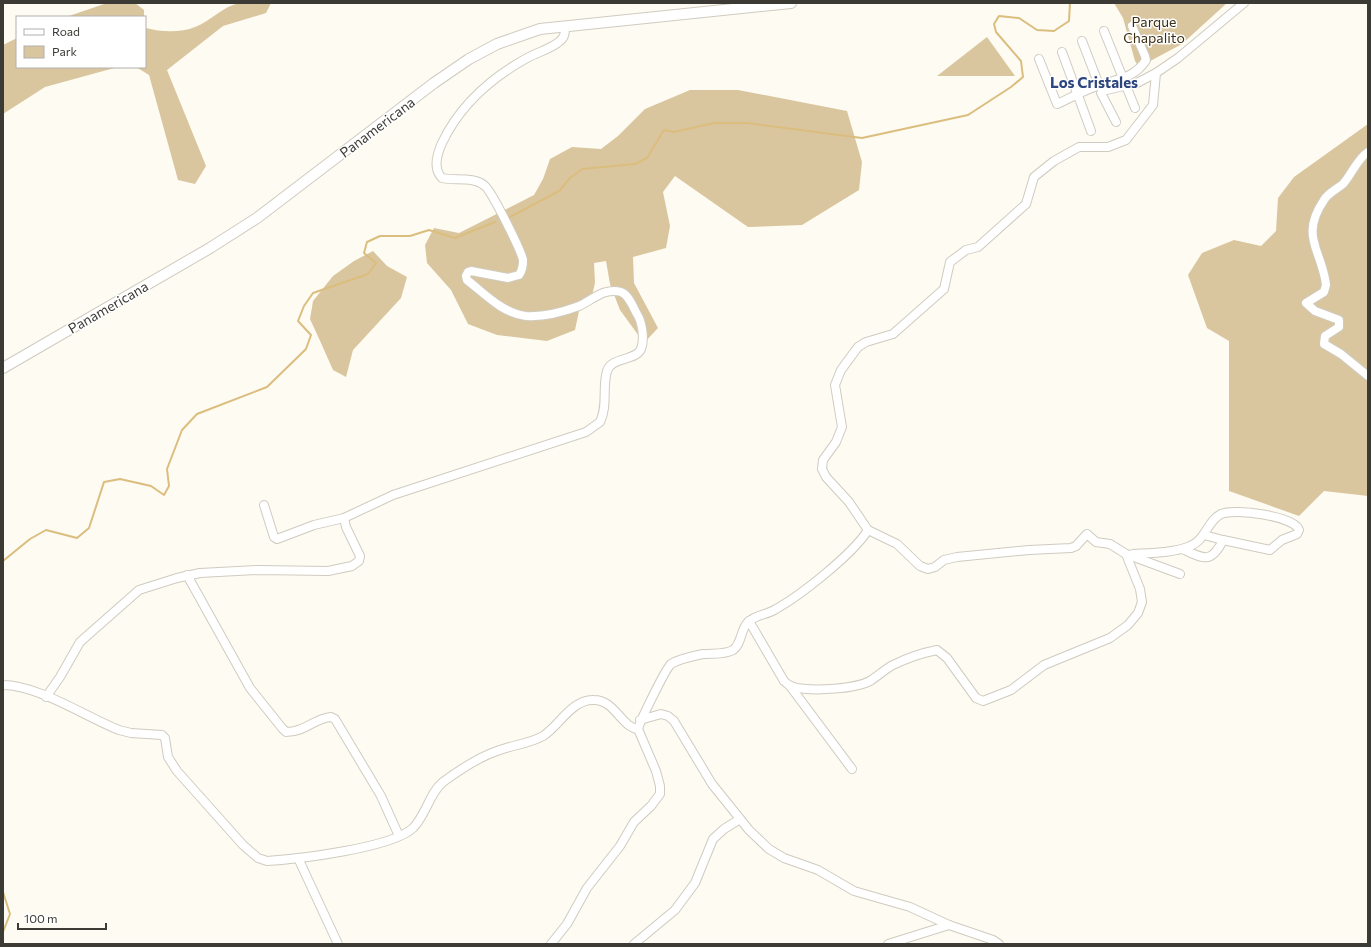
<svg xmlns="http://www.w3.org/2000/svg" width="1371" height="947" font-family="Commissioner,sans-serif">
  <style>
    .green { fill: #dac69e }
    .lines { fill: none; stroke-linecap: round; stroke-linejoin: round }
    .stream { stroke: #dbbd7e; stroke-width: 2 }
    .minor-casing { stroke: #d0cbbf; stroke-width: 10 }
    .major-casing { stroke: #d0cbbf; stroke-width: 12 }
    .minor { stroke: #fff; stroke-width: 8 }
    .major { stroke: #fff; stroke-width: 10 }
    .labels { text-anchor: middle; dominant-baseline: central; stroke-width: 3; stroke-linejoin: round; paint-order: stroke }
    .park-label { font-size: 14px; fill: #3b2e12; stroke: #fff }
    .street-label { font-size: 14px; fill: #3c3a35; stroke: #fff }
    .neighbourhood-label { font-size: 15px; font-weight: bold; fill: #2d467e; stroke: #fff }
  </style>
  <rect width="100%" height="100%" fill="#fefbf3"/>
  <g class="green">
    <polygon points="107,3 135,3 144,10 144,17 66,17"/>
    <path d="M239 3H271L266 13 223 26 167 70 206 166 195 184 178 180 149 75 136 67H145V23L146 28C160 32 181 33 195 27 211 21 222 7 239 3Z"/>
    <polygon points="1114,3 1227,3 1182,44 1139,67 1135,61 1123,18"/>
    <polygon points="987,37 1015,76 937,76"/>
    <polygon points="17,38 17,67 118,67 45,87 3,114 3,45"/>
    <polygon points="690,90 738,90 847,111 862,162 859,190 802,225 748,227 675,176 663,192 670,226 666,248 633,257 634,283 658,328 644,343 620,310 610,284 606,261 594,263 595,283 591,300 579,311 575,330 547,341 497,335 468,324 451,290 427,263 425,245 434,228 459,233 534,195 543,179 550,159 572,147 601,149 618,136 645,109"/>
    <polygon points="1368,124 1368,496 1324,491 1299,516 1229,491 1229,341 1207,328 1188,275 1202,253 1234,240 1261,246 1276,231 1278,198 1294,177"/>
    <polygon points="373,251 387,266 407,277 401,298 353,350 346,377 333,370 321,343 310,319 313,301 333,276 354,261"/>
  </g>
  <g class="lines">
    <g class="stream">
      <polyline points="1104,3 1113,3"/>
      <polyline points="510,217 559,191 570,178 582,169 635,164 647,158 664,130 674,132 714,123 747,123 862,138 968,115 1011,87 1023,77 1021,61 996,32 994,24 999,16 1019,18 1037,30 1054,31 1069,21 1070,3"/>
      <polyline points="3,561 30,539 46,530 77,538 89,528 104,482 120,479 151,486 164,495 169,486 167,469 182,430 197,414 267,387 306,349 311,335 298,321 304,306 313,293 368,274 376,263 364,253 367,242 380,236 410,236 429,230 455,238 495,222"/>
      <polyline points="3,892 10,914 3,932"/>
    </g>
    <defs>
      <g id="minor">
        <polyline points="1104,31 1135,108"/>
        <polyline points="1082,41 1099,85"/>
        <polyline points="1062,52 1091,131"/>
        <path d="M1039 59 1057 104C1070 98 1083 91 1097 86 1116 79 1134 79 1146 60L1145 56 1132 26"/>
        <polyline points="1116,122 1101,93 1102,91 1137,83 1156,73"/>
        <path d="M1368 152C1357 159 1352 174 1343 184 1337 189 1328 193 1324 200 1299 237 1322 250 1326 285L1324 292 1306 303 1315 311 1339 320V327L1325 336 1324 344 1341 354 1368 376"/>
        <path d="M264 505 274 537 277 539 314 525 344 518 393 495 586 432 600 422C608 406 602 388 607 371 611 357 636 361 641 349 645 339 642 322 637 314 633 307 629 295 621 292 605 287 592 300 579 306 563 312 543 317 526 316 502 313 485 294 467 280L466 276 468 272 471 271 508 278 519 275C522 271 523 266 523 260 521 250 492 192 485 186 474 176 455 181 442 178 433 169 437 154 442 143 460 105 491 78 527 58 538 52 551 49 560 41 565 37 565 32 565 27"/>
        <polyline points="868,530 897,544 920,566 928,569 935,567 944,560 957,557 1029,550 1071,548 1076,546 1087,534 1096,542 1110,544 1126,554 1180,574"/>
        <polyline points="1204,535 1223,540"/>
        <path d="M1133 554C1150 553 1174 553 1190 546 1206 540 1207 521 1221 514 1234 508 1295 516 1299 530L1297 534 1282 540 1270 550 1223 540C1211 565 1203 558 1182 549"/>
        <path d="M187 575 250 688 282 728 286 732C305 732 315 718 331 717L335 719 381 796 399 836"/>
        <path d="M749 621 784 681C788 685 792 687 797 688 815 691 855 689 870 681 878 676 885 669 893 665 907 658 922 653 937 650L947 658 976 698 983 701 1011 690 1044 665 1110 638 1128 625 1138 613 1142 602 1140 589 1126 554"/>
        <path d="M3 685C38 685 86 717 119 730L131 733 162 735 165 738 168 757 177 771 243 845 258 858 267 861C298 859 392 848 413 828 426 815 430 792 443 782 458 771 479 757 497 751 512 745 529 744 543 736 559 726 572 699 594 700 615 700 621 727 638 729 640 721 666 668 671 664 679 659 693 656 703 654 712 653 725 655 733 650 742 644 740 630 748 622 757 614 767 615 776 609 801 595 853 554 868 530L849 502 826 477 822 469 823 460 836 442 842 427 835 385 841 370 858 347 866 342 893 334 944 289 950 262 966 250 978 247 1026 204 1034 177 1054 161 1079 147H1108L1126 140 1153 105 1156 73 1178 58 1244 3"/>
        <polyline points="790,686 852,769"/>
        <polyline points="46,697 60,677 80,642 139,590 177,578 200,573 258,570 328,571 352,566 359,561 360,556 346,527 344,518"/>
        <polyline points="640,720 661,714 668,716 674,721 712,784 749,830 769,849 784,858 818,870 854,891 910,907 949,925 993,940 999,944"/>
        <polyline points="298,858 338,944"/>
        <polyline points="551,944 567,924 587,888 620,846 634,822 651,806 660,794 660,786 656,771 638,729"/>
        <polyline points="634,944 675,910 695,883 713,839 724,829 740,819"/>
        <polyline points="888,944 949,925"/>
      </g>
      <polyline id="major" points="3,368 210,248 257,218 434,83 469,59 497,44 540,29 791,3"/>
    </defs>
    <use href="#minor" class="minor-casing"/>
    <use href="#major" class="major-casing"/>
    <use href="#minor" class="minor"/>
    <use href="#major" class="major"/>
  </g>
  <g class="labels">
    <g class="park-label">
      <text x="1154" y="21">Parque<tspan x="1154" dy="16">Chapalito</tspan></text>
    </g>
    <g class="street-label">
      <text transform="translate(377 127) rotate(-37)">Panamericana</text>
      <text transform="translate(108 307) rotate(-30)">Panamericana</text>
    </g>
    <g class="neighbourhood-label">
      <text x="1094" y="82">Los Cristales</text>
    </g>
  </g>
  <rect width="1371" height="947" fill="none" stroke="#3c3a35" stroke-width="8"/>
  <rect x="16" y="16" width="130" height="52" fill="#ffffff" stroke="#b1b0ae"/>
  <rect x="24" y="29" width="20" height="6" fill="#ffffff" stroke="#b1b0ae"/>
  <text x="52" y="36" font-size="12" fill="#3c3a35">Road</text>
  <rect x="24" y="46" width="20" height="12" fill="#dac69e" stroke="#b1b0ae"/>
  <text x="52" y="56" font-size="12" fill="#3c3a35">Park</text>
  <path d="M18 923v6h88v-6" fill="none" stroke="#3c3a35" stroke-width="2"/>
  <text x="24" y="923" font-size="12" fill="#3c3a35" stroke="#ffffff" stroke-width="3" paint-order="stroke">100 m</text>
</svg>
